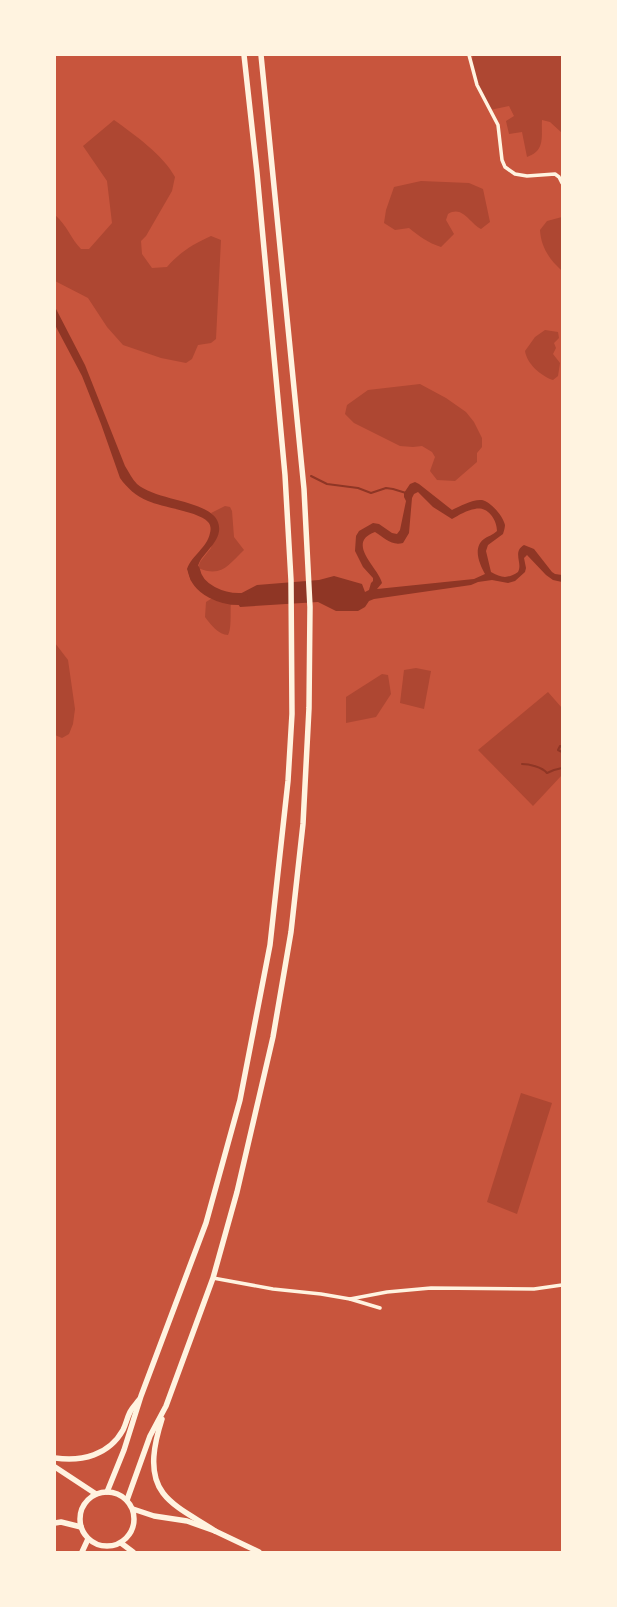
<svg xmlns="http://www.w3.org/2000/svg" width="617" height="1607" font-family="'Golos Text',sans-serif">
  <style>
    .green { fill: #ae4732 }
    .water { fill: #8f3625; fill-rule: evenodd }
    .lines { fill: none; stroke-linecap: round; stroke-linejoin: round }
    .stream { stroke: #8f3625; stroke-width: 2 }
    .river { stroke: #8f3625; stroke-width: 12 }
    .minor { stroke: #fff3e0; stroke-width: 3.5 }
    .trunk { stroke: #fff3e0; stroke-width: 5.5 }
  </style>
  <rect width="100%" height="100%" fill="#c8553d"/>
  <g class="green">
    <path d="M473 55H562V133L550 122 542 120C541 136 546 151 527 157L522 132 509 134 506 121 514 116 509 106 490 110C482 94 468 74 473 55Z"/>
    <path d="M114 120C135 135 163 155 175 177L172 191 146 236 141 241 142 254 152 268 167 267C180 252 193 244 211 236L221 240 216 339 211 343 198 345 192 359 186 363 161 358 123 345 107 327 88 298 55 281V215C67 225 71 239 81 249H89L112 223 107 181 83 146Z"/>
    <path d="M421 181 469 183 483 189 490 222 481 229C470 224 463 205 448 214L446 220 454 234 441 247C428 243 419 236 409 228L395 230 384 223 386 210 394 187Z"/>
    <path d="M562 217V271C549 259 541 247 540 230L547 221Z"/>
    <path d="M545 330 558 332 559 338 554 343 556 348 553 354 560 363 558 376 553 380C541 376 527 364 525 351L535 337Z"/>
    <polygon points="420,384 446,398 466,412 474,422 482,438 482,447 477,453 477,462 455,481 437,480 430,471 435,457 432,452 422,446 413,447 400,446 354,423 345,414 347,405 368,390"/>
    <path d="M225 506 230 507 232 511 234 537 244 550C228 565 222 578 198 568L200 562 211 548 217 521 211 513Z"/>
    <path d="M217 595 226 597V599L231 601C230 611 232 629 228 635 219 635 210 624 205 617L206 602Z"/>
    <polygon points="55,643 68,660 75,709 73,724 69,734 62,738 55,735"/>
    <polygon points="416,668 431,671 424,709 400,703 404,670"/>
    <polygon points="382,674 388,675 391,694 376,717 346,723 346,697"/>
    <polygon points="548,692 562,708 562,775 533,806 478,750"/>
    <polygon points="521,1093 552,1103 517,1214 487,1202"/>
  </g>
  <g class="water">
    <path d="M55 307 85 365 125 466C129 472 132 479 137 484 157 501 206 500 217 520 227 540 200 553 198 567 198 572 200 577 203 581L200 585 197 582H194L191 581 187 569C192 555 207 548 210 533 211 530 211 525 208 522 200 512 161 507 148 501 136 496 127 488 120 478L101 424 82 376 55 325Z"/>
    <path d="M415 482 419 484 452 510C460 506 473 499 482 500 491 502 503 516 505 525 505 527 504 531 503 534L488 545 486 551 491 572C501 578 508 579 518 572 523 563 512 552 524 545L534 549 552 572 555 574 562 575V582L553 580 546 575 527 555 524 558 526 568 525 572 515 581 508 583 492 580 478 582 471 585 374 599 369 601 365 607 358 611H336L318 602 240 607 237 602 225 599 226 596 234 597 257 585 319 580 334 576 362 584 365 592 369 590 371 583 373 581V578L363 567 355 551 356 536 359 531 373 523 379 524 392 533 397 534 400 530 406 501 404 497V493L410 484ZM418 492 433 507 452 519C459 515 467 510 475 509 488 506 497 520 497 531 493 535 488 536 484 539 472 548 480 565 485 574L474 579 377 589 382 583C379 568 345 543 375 532 385 538 391 546 403 543L409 533 412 498 414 494Z"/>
  </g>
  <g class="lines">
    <g class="stream">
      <polyline points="311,476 327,484 358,488 371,493 386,488 393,489 406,493"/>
      <polyline points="562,747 560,746 558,750 562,752"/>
      <path d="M522 764C529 764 542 767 547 773L554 770 562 768"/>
    </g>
    <path class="river" d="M194 570C197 590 223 600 242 599"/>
    <g class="minor">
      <polyline points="469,55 477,85 498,125 502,160 505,167 515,174 527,176 555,174 559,177 562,183"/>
      <polyline points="213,1278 273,1289 321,1294 350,1299 380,1308"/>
      <polyline points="350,1299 387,1292 431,1288 534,1289 562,1285"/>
    </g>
    <g class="trunk">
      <path d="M162 1419C155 1441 147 1472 163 1493 175 1509 198 1519 215 1531"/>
      <path d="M55 1458C82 1462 109 1455 123 1430 126 1424 127 1418 130 1412 132 1408 136 1404 139 1400"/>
      <polyline points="55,1467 96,1494"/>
      <circle cx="107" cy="1519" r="27"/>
      <polyline points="107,1492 124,1450 141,1396 206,1223 240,1100 270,945 288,781 292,714 291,580 285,475 257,173 244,55"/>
      <polyline points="127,1500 150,1436 166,1406 213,1278 237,1192 273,1037 291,932 303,824 309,708 310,607 304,489 261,55"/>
      <polyline points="133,1509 154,1516 187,1521 215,1531 259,1552"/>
      <polyline points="55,1523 61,1522 81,1527"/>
      <polyline points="121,1543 133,1552"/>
      <polyline points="82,1552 88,1539"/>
    </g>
  </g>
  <rect width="617" height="1607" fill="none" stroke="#fff3e0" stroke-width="112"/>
</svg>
